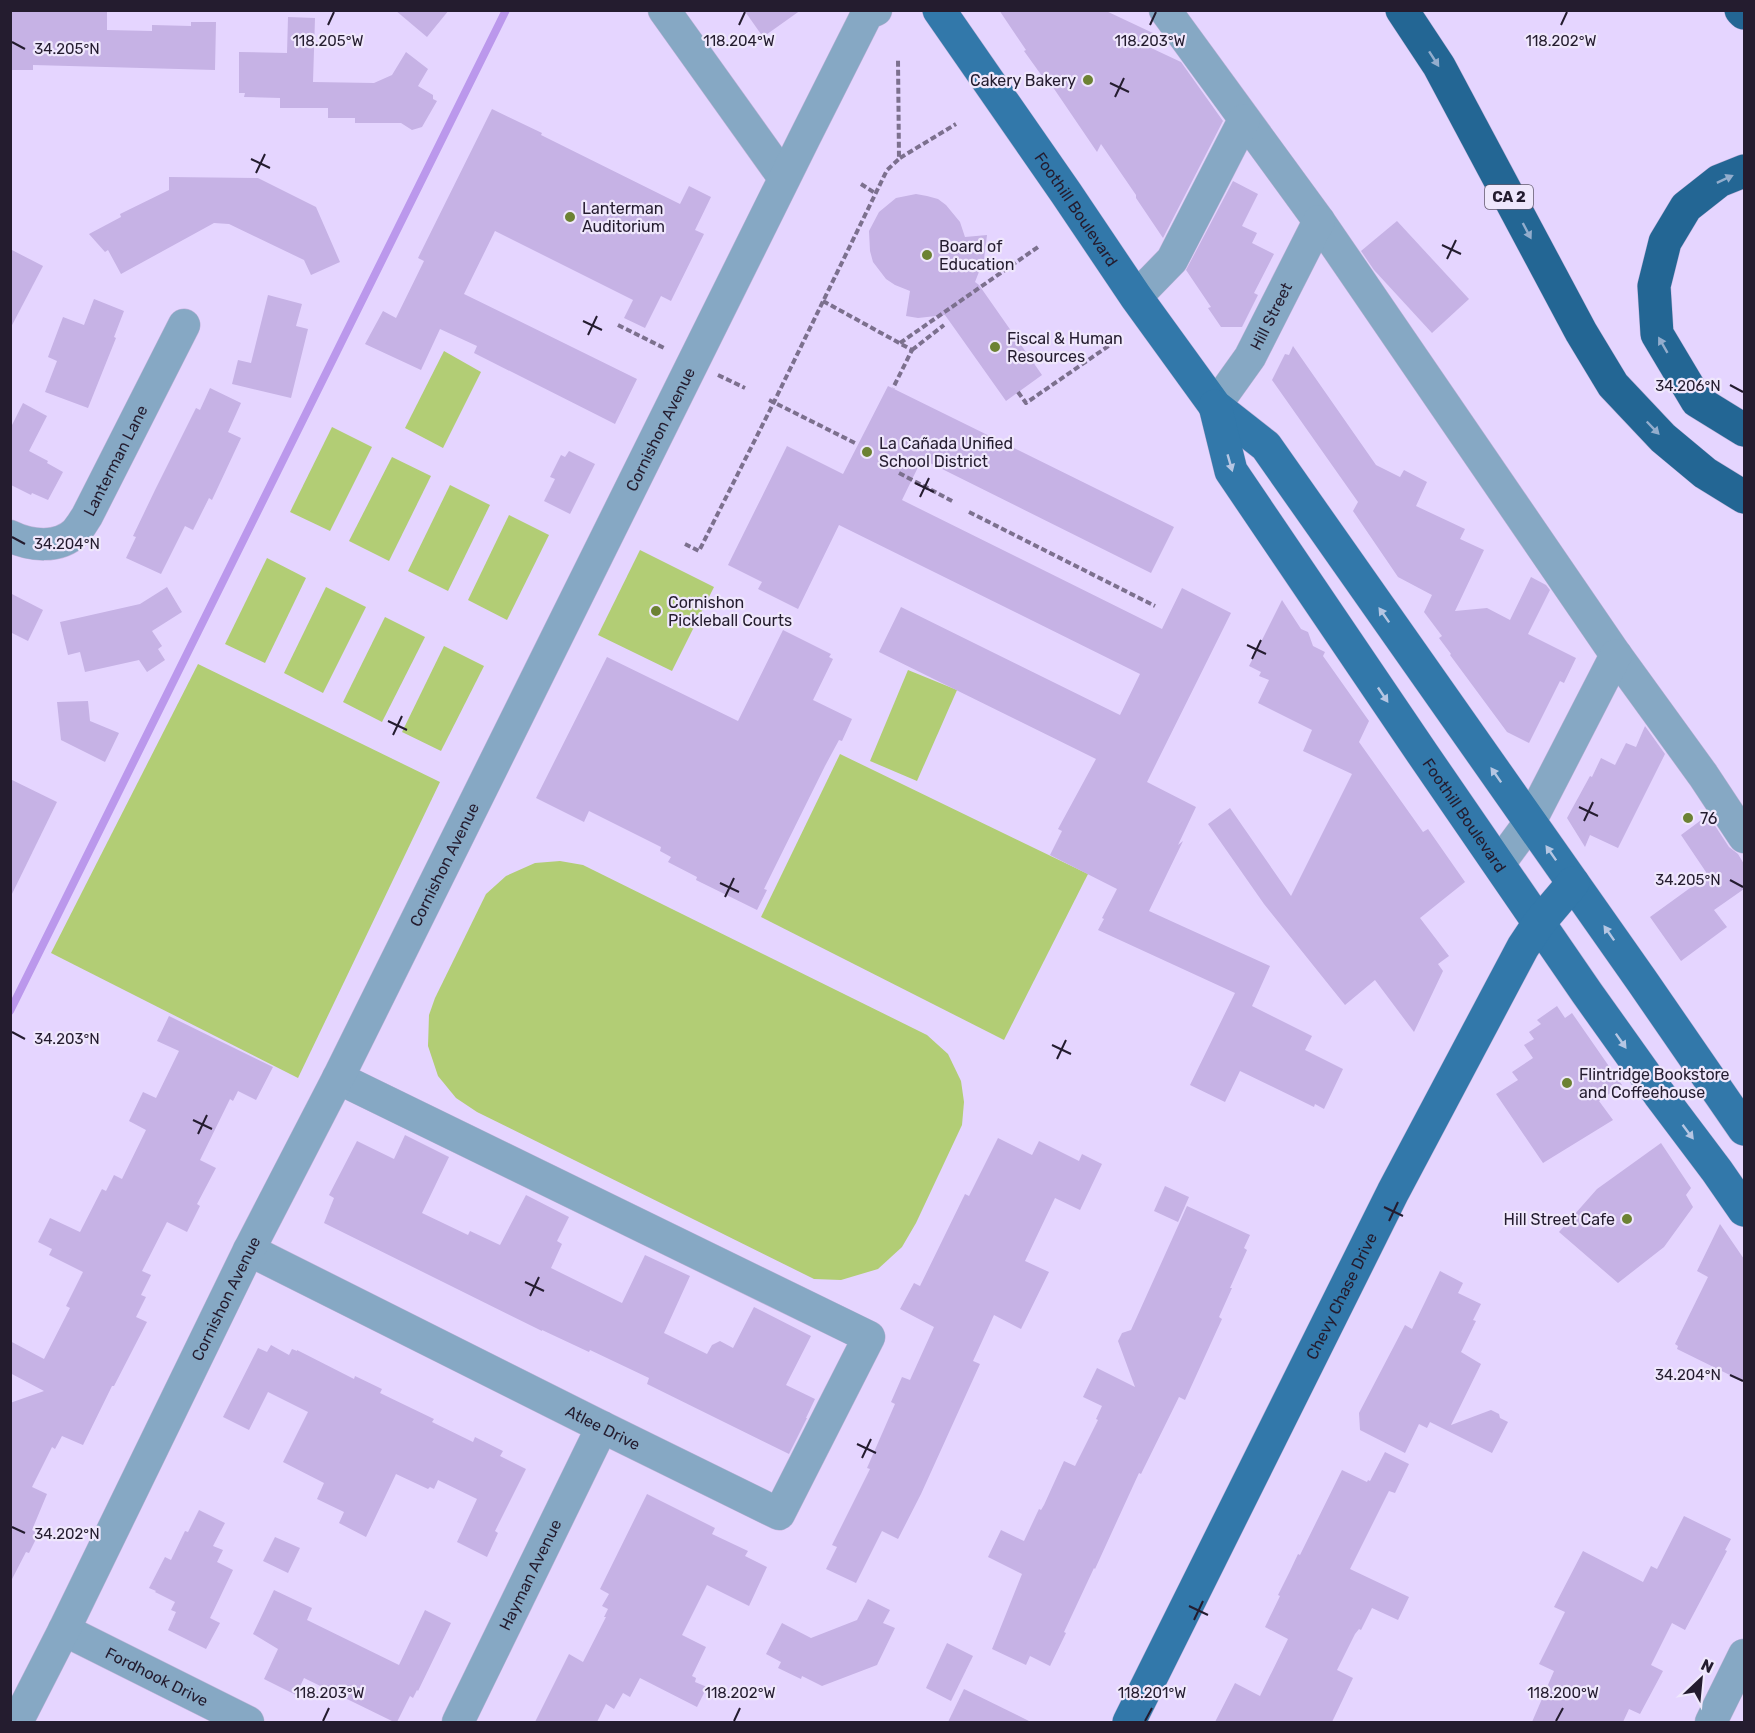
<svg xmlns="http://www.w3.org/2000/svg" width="1755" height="1733" font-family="Rubik,sans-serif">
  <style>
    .green { fill: #b2cd75 }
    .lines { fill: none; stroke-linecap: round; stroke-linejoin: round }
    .stream { stroke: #bb98ec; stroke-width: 8 }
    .building { fill: #c6b2e5 }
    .minor-casing { stroke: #c2b4da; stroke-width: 33 }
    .major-casing { stroke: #c2b4da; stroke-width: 34 }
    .highway-casing { stroke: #c2b4da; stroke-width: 34 }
    .path { stroke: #7c708e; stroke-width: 4; stroke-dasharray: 6 3; stroke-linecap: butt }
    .minor { stroke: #86a8c4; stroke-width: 32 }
    .major { stroke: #3278aa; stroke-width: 33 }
    .highway { stroke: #236694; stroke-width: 33 }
    .oneway { fill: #93adcd }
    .oneway2 { fill: #b6c6e3 }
    .ticks { fill: none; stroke: #241c2f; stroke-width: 2 }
    .poi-dot { fill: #6c8233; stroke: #efe7fc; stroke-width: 2 }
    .labels { text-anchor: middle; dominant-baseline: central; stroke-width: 4.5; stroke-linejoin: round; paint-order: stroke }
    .shield { fill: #efe7fc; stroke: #61596c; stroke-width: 1.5 }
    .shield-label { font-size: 15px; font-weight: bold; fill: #241c2f }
    .poi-label { font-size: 16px; fill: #241c2f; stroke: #efe7fc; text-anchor: start }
    .street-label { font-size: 16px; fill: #241c2f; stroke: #efe7fc }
    .ticks-label { font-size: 15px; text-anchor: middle; fill: #241c2f; stroke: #efe7fc; stroke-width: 4.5; stroke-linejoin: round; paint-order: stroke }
  </style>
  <rect width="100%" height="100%" fill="#e5d5ff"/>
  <g class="green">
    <polygon points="444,351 481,372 443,448 405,428"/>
    <polygon points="332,427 372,447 330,531 290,512"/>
    <polygon points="392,457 431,476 389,561 349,541"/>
    <polygon points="450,485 490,505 448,591 408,571"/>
    <polygon points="509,515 549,535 507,620 468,600"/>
    <polygon points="640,550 714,587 672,671 598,635"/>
    <polygon points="267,558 306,578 265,663 225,644"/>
    <polygon points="326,587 366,607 323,693 284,673"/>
    <polygon points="385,617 425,637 382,722 343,702"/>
    <polygon points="444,646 484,666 441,751 402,732"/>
    <polygon points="198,664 440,782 298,1078 51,953"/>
    <polygon points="908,670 957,690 917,781 870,761"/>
    <polygon points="840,754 1088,874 1004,1040 761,917"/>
    <polygon points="560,861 583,865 927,1035 948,1054 961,1081 964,1102 962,1125 916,1223 902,1247 878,1269 841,1280 814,1279 477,1112 456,1098 438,1076 428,1046 429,1015 435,998 486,894 506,876 535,863"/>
  </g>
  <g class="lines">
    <polyline class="stream" points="10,1011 506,10"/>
  </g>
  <g class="building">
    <polygon points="10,10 94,10 94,12 107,12 107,30 152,31 152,25 191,26 191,22 216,22 215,70 33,65 33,70 10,70"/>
    <polygon points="395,10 449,10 427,37"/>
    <polygon points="744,10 801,10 763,37"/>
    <polygon points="999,10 1104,10 1155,34 1149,47 1181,62 1223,121 1163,238 1136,198 1136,195 1101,144 1097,152 1044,74 1042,76 1024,51 1026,50"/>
    <polygon points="288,17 315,18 313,82 374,83 392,75 406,52 428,69 418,86 433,95 433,99 437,101 422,127 412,130 401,123 355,123 355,118 328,118 328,108 280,108 280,98 244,97 245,93 239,93 239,52 287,53"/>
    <polygon points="492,109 542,133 541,135 680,204 689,186 711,197 695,230 704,234 671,301 661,296 645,328 624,318 633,300 495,231 464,294 637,379 615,424 474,353 477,346 440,329 421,370 365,344 383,311 396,318 424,261 418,258"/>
    <polygon points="169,177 258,178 316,207 340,262 311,275 304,260 229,224 214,223 121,274 108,250 105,252 89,234 121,217 120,214 169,190"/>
    <polygon points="1233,181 1258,194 1242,226 1257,233 1252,243 1274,254 1254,293 1258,295 1242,327 1221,327 1208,308 1211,307 1186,270"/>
    <polygon points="916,194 927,196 938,199 946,205 960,222 965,237 987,235 984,259 975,282 979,285 1042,375 1006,401 945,315 918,318 906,316 910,291 895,285 886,279 873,262 870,251 869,231 879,212 896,198"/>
    <polygon points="1397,221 1469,299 1432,333 1374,270 1361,251"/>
    <polygon points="10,249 43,266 10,329"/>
    <polygon points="268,295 302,304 296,326 308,329 291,398 232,384 238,360 251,363"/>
    <polygon points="94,299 124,311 114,337 116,338 88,408 45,392 57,361 48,357 63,317 84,325"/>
    <polygon points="1293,346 1376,465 1400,477 1404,470 1427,482 1416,506 1465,529 1460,539 1484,550 1455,611 1487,608 1510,620 1531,577 1546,585 1550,590 1528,634 1576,658 1564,683 1560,681 1529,743 1507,732 1450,655 1451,654 1439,638 1442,636 1424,612 1432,595 1398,577 1353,511 1358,502 1272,380 1285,354 1289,355"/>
    <polygon points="888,386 1174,527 1151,573 922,459 902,500 1162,629 1182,588 1231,613 1147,782 1196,807 1178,845 1183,841 1149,911 1270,966 1252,1006 1312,1036 1305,1050 1343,1069 1324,1109 1315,1104 1314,1107 1240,1071 1225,1102 1190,1085 1235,993 1098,930 1104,919 1102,918 1117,889 1050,855 1062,831 1058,829 1096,759 879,652 901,607 1120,715 1140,674 839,525 798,609 758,589 762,582 728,565 787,446 843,474"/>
    <polygon points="210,388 241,403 228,432 241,438 212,500 209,498 193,530 185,526 161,574 126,558 136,537 133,536 156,488 196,408 200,410"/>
    <polygon points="23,403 47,416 29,451 48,461 47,463 63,472 48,500 32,493 31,495 11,485 10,487 10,429"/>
    <polygon points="569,451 595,464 570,514 544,501 555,479 550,477 561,455 565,457"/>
    <polygon points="167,587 182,612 152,631 162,646 158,649 165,660 147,672 139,660 85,672 80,652 68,655 60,622 140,604"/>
    <polygon points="10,593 43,610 28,641 10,632"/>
    <polygon points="1282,600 1301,629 1308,632 1313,646 1325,652 1323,656 1369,721 1359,742 1423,832 1428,829 1465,882 1420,918 1449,956 1438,964 1443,971 1414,1032 1375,980 1345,1005 1264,904 1208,824 1230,808 1291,896 1352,774 1303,751 1312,730 1258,703 1269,680 1259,676 1261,672 1249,666"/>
    <polygon points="783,630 831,654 829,657 833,659 813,700 852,719 842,741 839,740 825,766 764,889 767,890 757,910 696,880 697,877 668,862 671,857 660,851 661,847 589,811 584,822 536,798 607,657 738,721"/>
    <polygon points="88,701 90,721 119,733 105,762 61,740 57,702"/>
    <polygon points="1645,726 1665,754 1618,848 1590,835 1585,847 1567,818 1590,776 1592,777 1601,758 1615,765 1626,743 1636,747"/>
    <polygon points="10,779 57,802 10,898"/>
    <polygon points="1708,815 1729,847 1738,854 1744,864 1744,889 1714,910 1727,927 1681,961 1650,917 1708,875 1681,835"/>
    <polygon points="1557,1006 1565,1018 1572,1013 1622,1085 1599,1101 1613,1120 1543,1163 1496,1094 1518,1080 1512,1072 1533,1058 1524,1045 1534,1039 1529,1032 1541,1024 1537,1020"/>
    <polygon points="169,1016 273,1067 256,1100 238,1091 233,1101 230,1099 200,1160 216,1168 197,1204 200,1206 187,1232 167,1222 142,1271 151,1275 141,1295 146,1297 136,1317 147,1322 114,1386 112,1386 83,1445 62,1436 55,1449 52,1447 32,1487 47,1494 32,1530 39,1533 29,1553 26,1552 10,1583 10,1403 44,1391 10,1373 10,1341 44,1359 70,1308 66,1306 83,1272 49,1255 52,1249 38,1242 50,1218 80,1232 102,1189 106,1191 114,1175 122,1179 146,1130 129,1121 143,1092 156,1098 179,1051 157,1041"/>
    <polygon points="405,1135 449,1157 422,1213 468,1235 470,1231 500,1245 526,1195 569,1217 557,1241 562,1244 551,1268 622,1303 645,1255 690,1276 664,1333 707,1354 712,1345 720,1341 733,1348 754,1307 811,1336 786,1385 815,1399 806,1418 807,1418 789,1454 647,1384 649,1378 590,1350 589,1352 542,1330 542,1331 324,1223 334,1198 329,1195 357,1141 394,1159"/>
    <polygon points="998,1138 1032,1155 1039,1141 1079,1161 1082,1154 1102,1164 1080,1210 1055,1198 1025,1261 1049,1272 1021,1329 994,1315 973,1361 980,1364 921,1494 898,1539 882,1531 856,1583 826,1569 837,1547 832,1545 870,1469 867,1468 895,1404 891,1402 902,1377 910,1380 934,1327 900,1309 914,1283 920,1286 965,1194 969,1196"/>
    <polygon points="1661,1143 1691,1188 1686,1195 1693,1207 1664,1247 1618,1283 1559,1232 1597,1189"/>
    <polygon points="1165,1186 1189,1197 1178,1222 1154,1211"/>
    <polygon points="1187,1206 1250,1235 1244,1248 1247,1250 1230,1288 1232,1288 1219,1317 1222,1319 1185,1400 1179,1397 1141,1474 1139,1473 1095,1569 1094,1568 1064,1632 1066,1633 1050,1666 1030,1656 1026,1665 992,1649 1022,1574 988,1557 1001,1530 1024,1541 1039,1509 1041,1510 1044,1505 1064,1461 1075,1466 1098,1420 1096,1419 1102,1406 1083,1397 1097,1368 1135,1387 1118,1341 1122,1333 1131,1330"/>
    <polygon points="1720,1224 1744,1259 1744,1382 1677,1349 1678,1346 1675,1344 1708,1277 1697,1271"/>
    <polygon points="1440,1271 1463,1283 1458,1293 1481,1304 1473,1320 1476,1321 1461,1352 1481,1364 1451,1425 1491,1410 1499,1414 1500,1418 1508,1422 1492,1453 1430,1422 1427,1428 1419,1424 1405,1453 1360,1430 1359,1413 1405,1325 1412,1329"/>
    <polygon points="271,1345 289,1355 292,1349 297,1351 297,1350 354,1379 355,1376 382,1389 380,1393 434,1419 432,1422 473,1442 475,1437 503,1451 500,1456 526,1469 495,1531 498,1533 487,1557 457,1542 477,1499 438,1480 434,1489 430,1487 428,1489 396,1474 366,1537 339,1523 344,1512 317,1499 324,1483 283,1462 308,1412 268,1392 249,1430 223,1417 258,1348 267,1352"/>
    <polygon points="1385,1452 1409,1464 1395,1493 1389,1491 1350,1569 1409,1597 1398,1620 1372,1608 1361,1630 1359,1629 1355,1634 1337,1670 1353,1678 1332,1722 1215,1722 1235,1683 1260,1696 1288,1639 1265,1627 1280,1596 1278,1595 1290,1571 1298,1554 1300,1555 1342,1470 1367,1482 1368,1480 1370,1481"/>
    <polygon points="647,1494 715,1528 712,1534 748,1551 745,1556 767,1567 749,1606 707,1585 682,1635 706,1647 692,1676 696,1678 695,1682 707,1687 697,1707 640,1678 630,1697 623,1693 614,1709 606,1704 597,1722 535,1722 569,1654 583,1662 606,1617 604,1617 608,1609 602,1606 609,1594 600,1589"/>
    <polygon points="199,1510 225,1523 213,1546 223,1550 217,1562 233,1570 210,1618 220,1623 206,1649 168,1630 176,1612 171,1610 175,1602 155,1592 156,1591 149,1588 165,1557 171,1560 185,1531 188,1532"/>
    <polygon points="1684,1516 1731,1539 1725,1550 1727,1551 1685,1630 1672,1623 1651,1665 1663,1671 1640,1714 1629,1709 1623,1722 1532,1722 1554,1671 1539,1664 1565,1612 1554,1607 1583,1551 1643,1582 1651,1566 1657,1569"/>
    <polygon points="275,1537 300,1548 288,1573 263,1561"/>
    <polygon points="274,1590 312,1608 307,1620 399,1665 425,1610 451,1623 418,1691 417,1690 413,1698 410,1696 397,1722 394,1722 304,1678 296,1695 264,1679 278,1649 253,1634"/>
    <polygon points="868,1599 890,1610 883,1623 895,1628 877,1665 822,1686 802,1676 801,1679 778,1668 781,1662 766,1654 782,1623 811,1638 857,1620"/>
    <polygon points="947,1643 973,1656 951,1701 926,1688"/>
    <polygon points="964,1689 1031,1722 948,1722"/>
  </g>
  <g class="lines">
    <defs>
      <g id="minor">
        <polyline points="664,10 784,178"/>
        <polyline points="1165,10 1319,221 1616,655 1703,775 1744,837"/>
        <polyline points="1136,297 1172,260 1244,120"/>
        <path id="s1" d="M1215 406 1250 357 1319 221"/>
        <path id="s2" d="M10 536C30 546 59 549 76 532 80 527 84 521 87 516L184 325"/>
        <polyline points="1499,864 1530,822 1616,655"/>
        <path id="s3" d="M249 1250 602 1427 779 1514 869 1337 338 1078"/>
        <path id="s4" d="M64 1630 248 1722"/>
        <path id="s5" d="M17 1722 64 1630 249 1250 338 1078 805 137 867 14 876 10"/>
        <path id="s6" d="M458 1722 602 1427"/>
        <polyline points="1711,1722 1744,1655"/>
      </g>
      <g id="major">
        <path id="s7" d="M939 10 1066 193 1136 297 1215 406 1266 446 1642 981 1744 1129"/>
        <path id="s8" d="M1215 406 1231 471 1422 753 1587 993 1659 1094 1717 1171 1744 1210"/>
        <path id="s9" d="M1129 1722 1393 1192 1523 947 1539 923 1573 883"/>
      </g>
      <g id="highway">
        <polyline points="1402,10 1439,66 1581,332 1613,385 1663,438 1705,473 1744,497"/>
        <polyline points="1741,10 1744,13"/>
        <polyline points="1744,171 1719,181 1686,207 1665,242 1654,286 1657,334 1697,401 1744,430"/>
      </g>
    </defs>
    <use href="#minor" class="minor-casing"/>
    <use href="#major" class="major-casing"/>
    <use href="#highway" class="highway-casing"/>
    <g class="path">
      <polyline points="900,158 956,124"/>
      <polyline points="861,184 875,193"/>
      <polyline points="823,301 912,350 893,388"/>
      <polyline points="618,325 664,348"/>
      <polyline points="900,343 1038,247"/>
      <polyline points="912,350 944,325"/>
      <polyline points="718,375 745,388"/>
      <polyline points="1018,392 1026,403 1110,345"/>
      <polyline points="769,400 857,444"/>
      <polyline points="899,473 954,502"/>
      <polyline points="969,512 1155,606"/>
      <polyline points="685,544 699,551 774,402 887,170 899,159 898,59"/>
    </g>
    <use href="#minor" class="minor"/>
    <use href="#major" class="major"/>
    <use href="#highway" class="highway"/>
  </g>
  <defs><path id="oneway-solid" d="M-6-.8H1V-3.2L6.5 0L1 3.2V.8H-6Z" transform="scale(1.5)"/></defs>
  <g class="oneway">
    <use href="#oneway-solid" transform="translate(1434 59) rotate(57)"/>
    <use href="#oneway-solid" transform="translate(1725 179) rotate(-25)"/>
    <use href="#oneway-solid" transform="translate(1527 231) rotate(62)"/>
    <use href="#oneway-solid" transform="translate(1663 345) rotate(-120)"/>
    <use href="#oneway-solid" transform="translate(1653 428) rotate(46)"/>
  </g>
  <g class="oneway2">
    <use href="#oneway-solid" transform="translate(1230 463) rotate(74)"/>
    <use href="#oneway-solid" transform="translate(1384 615) rotate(-125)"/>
    <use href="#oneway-solid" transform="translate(1383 695) rotate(56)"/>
    <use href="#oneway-solid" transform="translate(1496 775) rotate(-125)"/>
    <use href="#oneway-solid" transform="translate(1551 853) rotate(-125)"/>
    <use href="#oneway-solid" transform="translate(1609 933) rotate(-125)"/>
    <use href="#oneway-solid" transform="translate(1621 1041) rotate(55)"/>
    <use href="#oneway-solid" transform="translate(1688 1132) rotate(53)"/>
  </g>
  <path class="ticks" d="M328 25 334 12M739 25 745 12M1150 25 1156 12M1561 25 1567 12M12 42 25 49M1110 83 1129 92M1115 97 1124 78M251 159 270 168M256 173 265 154M1442 245 1461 254M1447 259 1456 240M583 321 602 330M588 335 597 316M1730 385 1743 392M915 483 934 492M920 497 929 478M12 537 25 544M1247 645 1266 654M1252 659 1261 640M388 721 407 730M393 735 402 716M1579 807 1598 816M1584 821 1593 802M1730 880 1743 887M720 883 739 892M725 897 734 878M12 1032 25 1039M1052 1045 1071 1054M1057 1059 1066 1040M193 1120 212 1129M198 1134 207 1115M1384 1207 1403 1216M1389 1221 1398 1202M525 1282 544 1291M530 1296 539 1277M1730 1375 1743 1381M857 1444 876 1453M862 1458 871 1439M12 1527 25 1533M1189 1606 1208 1615M1194 1620 1203 1601M323 1721 329 1708M734 1721 740 1708M1145 1721 1152 1708M1556 1721 1563 1708"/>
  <g class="poi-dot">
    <circle cx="1088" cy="80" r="6"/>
    <circle cx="570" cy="217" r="6"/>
    <circle cx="927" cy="255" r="6"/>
    <circle cx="995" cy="347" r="6"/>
    <circle cx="867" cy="452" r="6"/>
    <circle cx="656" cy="611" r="6"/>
    <circle cx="1688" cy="818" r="6"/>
    <circle cx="1567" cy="1083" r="6"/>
    <circle cx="1627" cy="1219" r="6"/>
  </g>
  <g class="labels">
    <rect class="shield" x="1485" y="185" width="48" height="24" rx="4.5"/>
    <g class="shield-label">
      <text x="1509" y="197">CA 2</text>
    </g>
    <g class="poi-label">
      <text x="1076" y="80" text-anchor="end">Cakery Bakery</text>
      <text x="582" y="208">Lanterman<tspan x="582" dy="18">Auditorium</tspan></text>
      <text x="939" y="246">Board of<tspan x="939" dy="18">Education</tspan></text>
      <text x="1007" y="338">Fiscal &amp; Human<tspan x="1007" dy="18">Resources</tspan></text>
      <text x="879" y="443">La Cañada Unified<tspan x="879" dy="18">School District</tspan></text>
      <text x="668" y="602">Cornishon<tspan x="668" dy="18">Pickleball Courts</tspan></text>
      <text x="1700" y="818">76</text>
      <text x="1579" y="1074">Flintridge Bookstore<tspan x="1579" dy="18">and Coffeehouse</tspan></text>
      <text x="1615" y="1219" text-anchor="end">Hill Street Cafe</text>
    </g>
    <g class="street-label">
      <text stroke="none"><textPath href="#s7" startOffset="242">Foothill Boulevard</textPath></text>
      <text stroke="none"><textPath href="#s1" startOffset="106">Hill Street</textPath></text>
      <text stroke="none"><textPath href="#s5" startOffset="1444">Cornishon Avenue</textPath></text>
      <text stroke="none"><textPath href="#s2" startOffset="152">Lanterman Lane</textPath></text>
      <text stroke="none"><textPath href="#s8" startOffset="483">Foothill Boulevard</textPath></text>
      <text stroke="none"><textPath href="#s5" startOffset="958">Cornishon Avenue</textPath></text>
      <text stroke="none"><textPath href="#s9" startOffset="476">Chevy Chase Drive</textPath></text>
      <text stroke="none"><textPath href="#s5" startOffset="472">Cornishon Avenue</textPath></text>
      <text stroke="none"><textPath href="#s3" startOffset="396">Atlee Drive</textPath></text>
      <text stroke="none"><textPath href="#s6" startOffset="164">Hayman Avenue</textPath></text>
      <text stroke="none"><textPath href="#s4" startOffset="104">Fordhook Drive</textPath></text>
    </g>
  </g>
  <g class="ticks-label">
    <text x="328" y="46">118.205°W</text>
    <text x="739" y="46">118.204°W</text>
    <text x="1150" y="46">118.203°W</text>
    <text x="1561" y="46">118.202°W</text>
    <text x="67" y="54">34.205°N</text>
    <text x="1688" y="391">34.206°N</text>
    <text x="67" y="549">34.204°N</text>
    <text x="1688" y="885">34.205°N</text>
    <text x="67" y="1044">34.203°N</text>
    <text x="1688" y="1380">34.204°N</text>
    <text x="67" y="1539">34.202°N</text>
    <text x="329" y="1698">118.203°W</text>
    <text x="740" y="1698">118.202°W</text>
    <text x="1152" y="1698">118.201°W</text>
    <text x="1563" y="1698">118.200°W</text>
  </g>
  <rect width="1755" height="1733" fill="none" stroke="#241c2f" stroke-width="24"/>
  <g transform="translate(1701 1679) rotate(26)" stroke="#efe7fc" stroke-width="4.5" paint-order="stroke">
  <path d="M0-4.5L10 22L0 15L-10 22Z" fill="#241c2f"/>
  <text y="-9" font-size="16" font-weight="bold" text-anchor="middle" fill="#241c2f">N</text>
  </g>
</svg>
